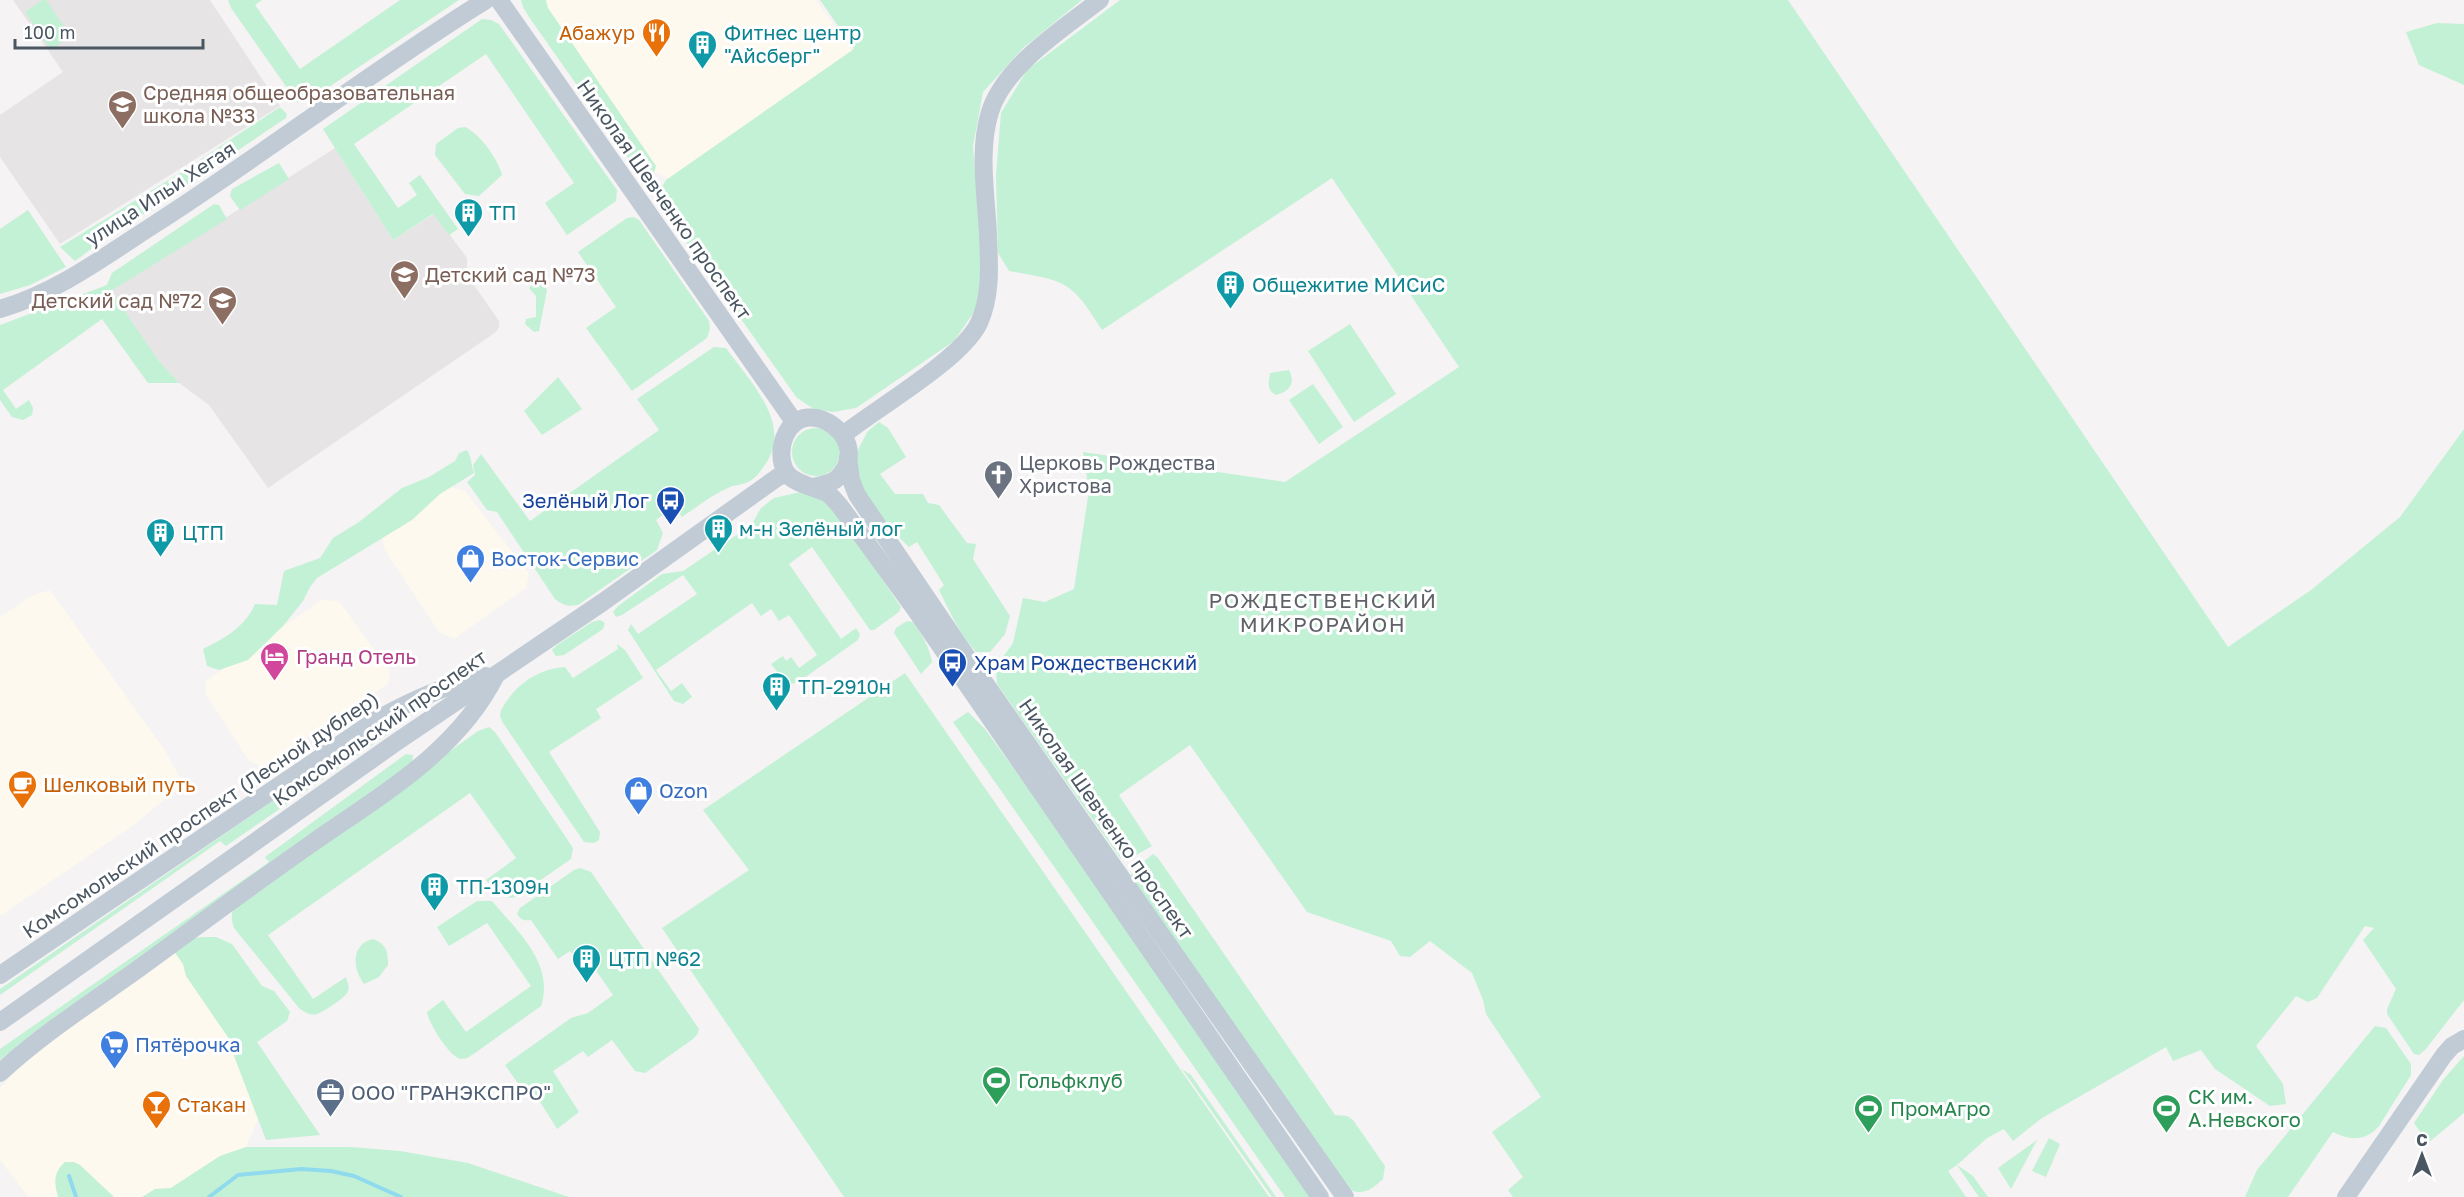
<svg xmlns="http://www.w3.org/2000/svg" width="2464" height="1197" font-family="'Golos Text',sans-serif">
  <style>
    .commercial { fill: #fdf9ef }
    .education { fill: #e6e4e5 }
    .green { fill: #c3f1d5 }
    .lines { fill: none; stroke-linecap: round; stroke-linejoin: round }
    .stream { stroke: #90daee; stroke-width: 4 }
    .secondary { stroke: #c1cbd6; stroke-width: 18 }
    .labels { text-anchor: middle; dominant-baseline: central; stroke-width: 6; stroke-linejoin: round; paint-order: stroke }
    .food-label { font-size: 20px; fill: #c56008; stroke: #fff; text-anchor: start }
    .culture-label { font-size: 20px; fill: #0d838f; stroke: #fff; text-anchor: start }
    .education-label { font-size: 20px; fill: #785e54; stroke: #fff; text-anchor: start }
    .street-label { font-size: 20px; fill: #4a5661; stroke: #fff }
    .worship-label { font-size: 20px; fill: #5b616d; stroke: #fff; text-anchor: start }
    .transit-label { font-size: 20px; fill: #164399; stroke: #fff; text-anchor: end }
    .shop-label { font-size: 20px; fill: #366cbe; stroke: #fff; text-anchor: start }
    .hotel-label { font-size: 20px; fill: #b23c85; stroke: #fff; text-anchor: start }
    .leisure-label { font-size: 20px; fill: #27864d; stroke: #fff; text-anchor: start }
    .service-label { font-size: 20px; fill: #4e5e75; stroke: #fff; text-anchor: start }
    .neighbourhood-label { font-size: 21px; letter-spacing: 1.5px; fill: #5f6368; stroke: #fff }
  </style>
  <rect width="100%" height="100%" fill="#f5f3f3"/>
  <g class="commercial">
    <polygon points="537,0 816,0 851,49 853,57 672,180 649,169"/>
    <polygon points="446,486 464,490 529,573 526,588 454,639 439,632 384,549 382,534"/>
    <polygon points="50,590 164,749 184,784 131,827 0,916 0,617 31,596"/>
    <polygon points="321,600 339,601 390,671 388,684 262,767 249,761 205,693 206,681"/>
    <polygon points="173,950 183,964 186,976 232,1043 234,1056 259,1117 246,1147 220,1156 156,1197 28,1197 0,1160 0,1088 36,1049"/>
  </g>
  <g class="education">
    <polygon points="13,0 210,0 280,106 60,244 0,157 0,115 63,72"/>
    <polygon points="335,148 393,240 434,214 467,258 467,275 499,321 499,327 496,332 268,488 209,405 179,383 159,361 111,291"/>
  </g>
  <g class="green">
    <polygon points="43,0 46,0 71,36 51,50 25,12"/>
    <polygon points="228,0 262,0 255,5 300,69 400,0 459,0 305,103 297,102 231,8"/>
    <polygon points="521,0 546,0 548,8 656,166 653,176 641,175 638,172 529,17 523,7"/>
    <polygon points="820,0 1082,0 1023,48 983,92 973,146 983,279 976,309 954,341 856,408 833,412 814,409 797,398 658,202 659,192 666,180 854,49"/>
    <path d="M1120 0H1788L2228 647 2311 590 2400 517 2464 429V1000L2425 1050 2419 1055 2414 1054 2387 1014V1009L2396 989 2363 940 2374 928 2365 926 2317 998 2308 1002 2296 996 2256 1046 2283 1084 2286 1104 2270 1106 2215 1069 2201 1050 2173 1061 2166 1047 2042 1118 2013 1141 2004 1129 1987 1138 1957 1165 1973 1176 1988 1197H1979L1957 1165 1948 1171 1966 1197H1513L1508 1190 1523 1177 1492 1132 1541 1097 1486 1014 1483 1000 1472 973 1430 941 1410 957 1400 956 1391 941 1307 912 1190 745 1119 795 1152 846 1129 859 1120 858 997 684 996 667 1013 643 1023 598 1045 602 1074 589 1089 490 1083 452 1285 482 1459 367 1332 178 1102 330C1071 280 1066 281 1009 271L998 253 996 175 1001 113 1027 70Z"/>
    <polygon points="482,19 491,20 499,24 617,190 616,201 567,235 545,203 574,183 486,54 354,144 398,208 417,195 409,183 420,175 458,229 449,235 433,214 393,240 323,129"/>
    <polygon points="2437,23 2464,24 2464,85 2419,65 2406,32"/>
    <polygon points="280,107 287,114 286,118 142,215 124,222 118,213 99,226 104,235 94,247 75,261 60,247 180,173"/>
    <path d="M465 127C480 134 498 159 502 175L479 196 465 194 435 155 436 144 458 128Z"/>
    <polygon points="279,163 289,179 240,210 230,196 232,189"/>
    <polygon points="214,204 219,205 227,219 111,291 159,361 179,383 148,383 102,319 3,390 16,409 29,400 33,408 32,415 23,420 12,417 0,400 0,325 107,285 112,273"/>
    <polygon points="28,210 66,267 30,285 0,294 0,229"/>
    <polygon points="633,217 639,220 709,321 710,328 707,338 632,391 586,328 616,307 578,252 627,218"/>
    <polygon points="536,280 541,281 547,290 539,331 534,332 525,324 526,319 536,317 536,296 529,288"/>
    <polygon points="1350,324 1396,394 1354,422 1308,351"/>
    <path d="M714 347 726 348C749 381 795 425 764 466 760 472 755 479 748 482 742 485 735 485 730 487 713 494 697 507 682 517L674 507 656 520 663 533 657 550 578 605C567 607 563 605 555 599L497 512 487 510 467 482 475 475 473 465 481 454 530 521 659 430 637 399Z"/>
    <path d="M1289 370C1296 384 1289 392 1276 395 1266 390 1269 382 1270 373Z"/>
    <polygon points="558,377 582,409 542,435 524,411"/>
    <polygon points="1313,384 1343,427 1319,444 1289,400"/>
    <path d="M879 422 888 428 906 457 880 474 895 494H923L928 503 939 505 967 543 976 544 973 559 1010 616 1005 634 990 652H976C959 633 950 612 939 590L944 585 917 542 909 547 887 526 861 488 856 454 867 432Z"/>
    <circle cx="816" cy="452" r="24"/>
    <path d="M467 450C472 458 471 465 474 473L440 494 412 520 317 578 310 587 303 601 283 626 248 660 219 670 207 666 203 649C224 639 246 626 255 604L277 605 284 571 320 558 333 538 359 522 402 488 429 477 455 461 459 453Z"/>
    <polygon points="805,491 823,499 840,517 901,607 899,612 874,630 870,630 812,547 789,564 841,639 856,628 860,634 858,640 797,683 787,684 771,664 783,656 786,661 791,657 799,668 817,655 789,615 779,621 771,609 761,616 752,603 656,670 671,691 682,683 692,697 683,704 674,701 628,630 631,624 638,634 697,594 683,575 622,615 616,617 613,612 618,606 662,574 683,571 738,534 752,524 761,508 774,498"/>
    <polygon points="600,620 605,623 603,629 564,655 556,656 552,650 557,645 592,622"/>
    <path d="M907 621 913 622C922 635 929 646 932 662L921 674 894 633 896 628Z"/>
    <path d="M617 644 625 650 643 678 596 709 601 718 549 752 600 832 599 840 594 843 584 842 503 723 500 716 501 710C515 685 537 669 565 667L573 678 618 649Z"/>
    <polygon points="905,673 1269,1197 844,1197 662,928 749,870 703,810"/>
    <polygon points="968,712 985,729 1022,780 1311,1197 1285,1197 953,722"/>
    <polygon points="386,725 389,727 388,734 226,846 220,841 0,995 0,989 381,726"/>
    <path d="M489 727 495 732 573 848 571 859 516 897C500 900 495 892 486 880L516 858 470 793 268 935 313 999 346 977C347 982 350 986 348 991 347 997 323 1012 317 1014 311 1016 304 1012 299 1008L234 928C231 918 230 913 237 904L478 731Z"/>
    <polygon points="406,754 413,755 412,766 55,1017 0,1060 0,1049 269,862 265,857"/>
    <path d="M1153 854 1158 858 1335 1115 1347 1116 1353 1120 1385 1166 1383 1179C1371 1190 1362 1197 1347 1188L1134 884 1131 876 1132 871Z"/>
    <path d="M580 868 591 872 699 1029 697 1035 693 1039 645 1073 635 1071 612 1040 588 1057 583 1051 553 1071 579 1112 557 1129 532 1089H522L505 1065 571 1018 588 1013 613 995 586 956 578 961 570 951 558 959 531 920C524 921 521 920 517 914L520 908 574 870Z"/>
    <path d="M477 901H492C517 931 555 964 541 1006L475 1053C470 1056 467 1059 461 1059 450 1058 428 1022 427 1012L443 1000 466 1032 531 986 487 923 449 946 437 927Z"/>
    <polygon points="202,937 216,937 232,944 262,986 274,991 290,1012 287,1021 257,1042 320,1135 266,1140 234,1056 232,1043 186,976 183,964 173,950 189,939"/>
    <path d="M373 939C386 944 388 951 388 965L379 977 364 984C352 968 351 944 373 939Z"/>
    <path d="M2375 1026 2386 1028 2411 1064V1075L2379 1126C2366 1141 2350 1141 2333 1132L2288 1197H2245L2257 1170Z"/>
    <polygon points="2464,1056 2464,1113 2428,1143 2414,1123 2443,1080"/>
    <polygon points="1182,1069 1191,1075 1276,1197 1272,1197"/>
    <polygon points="2049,1138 2060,1144 2046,1177 2032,1171"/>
    <polygon points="2037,1140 2011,1189 1998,1168"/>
    <polygon points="246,1147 351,1147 400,1151 468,1163 569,1197 142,1197 155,1189 171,1188 220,1156"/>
    <path d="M65 1162H74L80 1165 114 1197H58C54 1182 53 1173 65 1162Z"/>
  </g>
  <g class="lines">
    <g class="stream">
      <polyline points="69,1176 76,1197"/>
      <polyline points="209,1197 238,1175 301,1169 331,1171 354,1176 401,1197"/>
    </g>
    <g class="secondary">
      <polyline points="499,0 795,423"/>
      <path d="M0 309C58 292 105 256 155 224 267 152 373 70 486 0"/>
      <path d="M843 435C878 407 961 360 979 323 992 294 989 264 988 234 986 194 978 150 990 112 1004 66 1064 28 1100 0"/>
      <polyline points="848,457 851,480 857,495 975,669 1345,1197"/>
      <path d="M813 487C820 485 829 484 835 480 879 444 806 388 785 436 780 447 780 462 786 472 793 484 815 487 827 493 832 496 836 502 840 506L915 609 1320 1197"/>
      <path d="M0 975 376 720C411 701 447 684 486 676"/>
      <polyline points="0,1022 395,743 603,602 778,477 787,474"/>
      <path d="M0 1073C41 1035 89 1004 134 972 193 929 251 886 311 844 379 796 457 753 496 675"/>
      <polyline points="2346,1197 2444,1055 2452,1046 2464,1039"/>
    </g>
  </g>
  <defs>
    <symbol id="restaurant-pin" viewBox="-11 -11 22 30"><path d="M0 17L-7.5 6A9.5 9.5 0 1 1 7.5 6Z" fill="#e8710a" stroke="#fff"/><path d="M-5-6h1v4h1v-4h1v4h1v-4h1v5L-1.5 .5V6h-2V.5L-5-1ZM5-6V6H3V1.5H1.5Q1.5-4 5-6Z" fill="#fff"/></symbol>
    <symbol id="building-pin" viewBox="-11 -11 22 30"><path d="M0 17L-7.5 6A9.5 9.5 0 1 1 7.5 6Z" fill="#0f9aa8" stroke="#fff"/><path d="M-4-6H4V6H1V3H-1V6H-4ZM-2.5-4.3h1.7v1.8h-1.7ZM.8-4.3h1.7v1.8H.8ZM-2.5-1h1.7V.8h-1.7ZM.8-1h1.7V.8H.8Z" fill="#fff"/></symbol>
    <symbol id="school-pin" viewBox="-11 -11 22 30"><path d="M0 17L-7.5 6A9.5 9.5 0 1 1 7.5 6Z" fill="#8d6e63" stroke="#fff"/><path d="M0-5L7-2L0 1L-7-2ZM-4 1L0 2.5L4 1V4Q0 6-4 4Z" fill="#fff"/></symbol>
    <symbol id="church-pin" viewBox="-11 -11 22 30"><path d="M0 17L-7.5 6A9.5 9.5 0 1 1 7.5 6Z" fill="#6b7280" stroke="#fff"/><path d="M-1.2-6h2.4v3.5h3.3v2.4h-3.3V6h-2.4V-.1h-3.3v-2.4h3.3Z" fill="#fff"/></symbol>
    <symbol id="bus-pin" viewBox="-11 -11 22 30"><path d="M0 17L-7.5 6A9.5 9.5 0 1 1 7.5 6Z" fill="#1a4fb4" stroke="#fff"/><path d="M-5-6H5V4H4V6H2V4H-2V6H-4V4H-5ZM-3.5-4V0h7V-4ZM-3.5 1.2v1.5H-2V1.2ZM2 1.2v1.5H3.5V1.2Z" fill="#fff"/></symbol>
    <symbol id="shop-pin" viewBox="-11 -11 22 30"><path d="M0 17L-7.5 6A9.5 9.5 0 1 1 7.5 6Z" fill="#3f7fe0" stroke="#fff"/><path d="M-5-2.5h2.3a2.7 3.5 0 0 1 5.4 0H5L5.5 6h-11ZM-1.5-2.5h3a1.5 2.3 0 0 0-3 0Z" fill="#fff"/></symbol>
    <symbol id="hotel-pin" viewBox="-11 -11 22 30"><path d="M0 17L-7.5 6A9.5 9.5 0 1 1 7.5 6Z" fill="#d1479c" stroke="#fff"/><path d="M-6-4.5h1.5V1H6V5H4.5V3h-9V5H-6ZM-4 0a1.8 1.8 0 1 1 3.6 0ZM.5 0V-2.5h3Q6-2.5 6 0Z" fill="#fff"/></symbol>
    <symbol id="cafe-pin" viewBox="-11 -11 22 30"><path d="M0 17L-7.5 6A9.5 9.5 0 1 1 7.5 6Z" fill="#e8710a" stroke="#fff"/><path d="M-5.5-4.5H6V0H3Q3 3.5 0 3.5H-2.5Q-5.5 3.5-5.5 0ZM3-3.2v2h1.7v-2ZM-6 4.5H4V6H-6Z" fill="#fff"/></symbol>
    <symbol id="supermarket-pin" viewBox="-11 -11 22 30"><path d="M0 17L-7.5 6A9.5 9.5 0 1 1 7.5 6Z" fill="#3f7fe0" stroke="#fff"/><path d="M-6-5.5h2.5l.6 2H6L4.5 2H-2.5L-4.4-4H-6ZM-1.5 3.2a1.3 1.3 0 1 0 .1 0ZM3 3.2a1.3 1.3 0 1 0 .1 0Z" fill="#fff"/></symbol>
    <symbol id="stadium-pin" viewBox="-11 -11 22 30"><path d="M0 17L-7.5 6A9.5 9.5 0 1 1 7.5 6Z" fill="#2e9e5b" stroke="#fff"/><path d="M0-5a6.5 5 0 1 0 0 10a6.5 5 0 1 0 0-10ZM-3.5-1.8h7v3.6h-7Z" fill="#fff"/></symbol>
    <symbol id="office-pin" viewBox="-11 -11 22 30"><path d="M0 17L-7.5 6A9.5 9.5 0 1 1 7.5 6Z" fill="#5c6f8a" stroke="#fff"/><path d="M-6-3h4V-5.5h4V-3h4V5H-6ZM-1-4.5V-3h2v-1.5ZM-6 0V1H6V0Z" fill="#fff"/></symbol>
    <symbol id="bar-pin" viewBox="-11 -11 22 30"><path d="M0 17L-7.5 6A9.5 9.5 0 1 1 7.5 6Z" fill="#e8710a" stroke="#fff"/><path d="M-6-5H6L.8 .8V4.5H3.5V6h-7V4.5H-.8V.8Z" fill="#fff"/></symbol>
  </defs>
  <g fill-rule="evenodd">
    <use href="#restaurant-pin" x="640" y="16" width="33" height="45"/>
    <use href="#building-pin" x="686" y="28" width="33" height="45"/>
    <use href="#school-pin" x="106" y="88" width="33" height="45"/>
    <use href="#building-pin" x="452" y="196" width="33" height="45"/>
    <use href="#school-pin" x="388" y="258" width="33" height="45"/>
    <use href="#building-pin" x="1214" y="268" width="33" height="45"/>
    <use href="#school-pin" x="206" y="284" width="33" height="45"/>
    <use href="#church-pin" x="982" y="458" width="33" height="45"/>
    <use href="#bus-pin" x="654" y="484" width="33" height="45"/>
    <use href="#building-pin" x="702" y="512" width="33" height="45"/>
    <use href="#building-pin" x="144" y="516" width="33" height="45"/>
    <use href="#shop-pin" x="454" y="542" width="33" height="45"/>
    <use href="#hotel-pin" x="258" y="640" width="33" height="45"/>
    <use href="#bus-pin" x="936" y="646" width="33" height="45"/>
    <use href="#building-pin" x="760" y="670" width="33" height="45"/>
    <use href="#cafe-pin" x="6" y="768" width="33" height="45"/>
    <use href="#shop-pin" x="622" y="774" width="33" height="45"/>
    <use href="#building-pin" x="418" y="870" width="33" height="45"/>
    <use href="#building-pin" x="570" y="942" width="33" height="45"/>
    <use href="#supermarket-pin" x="98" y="1028" width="33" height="45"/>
    <use href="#stadium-pin" x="980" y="1064" width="33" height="45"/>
    <use href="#office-pin" x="314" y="1076" width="33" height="45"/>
    <use href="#bar-pin" x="140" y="1088" width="33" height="45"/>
    <use href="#stadium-pin" x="1852" y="1092" width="33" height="45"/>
    <use href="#stadium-pin" x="2150" y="1092" width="33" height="45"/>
  </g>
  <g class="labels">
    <g class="food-label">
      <text x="635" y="32" text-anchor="end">Абажур</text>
      <text x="43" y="784">Шелковый путь</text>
      <text x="177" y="1104">Стакан</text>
    </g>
    <g class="culture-label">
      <text x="724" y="32">Фитнес центр<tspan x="724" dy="23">"Айсберг"</tspan></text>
      <text x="489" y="212">ТП</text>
      <text x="1252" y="284">Общежитие МИСиС</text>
      <text x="739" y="528">м-н Зелёный лог</text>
      <text x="182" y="532">ЦТП</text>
      <text x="798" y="686">ТП-2910н</text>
      <text x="456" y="886">ТП-1309н</text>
      <text x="608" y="958">ЦТП №62</text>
    </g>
    <g class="education-label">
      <text x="143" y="92">Средняя общеобразовательная<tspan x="143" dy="23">школа №33</tspan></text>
      <text x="425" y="274">Детский сад №73</text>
      <text x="202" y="300" text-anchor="end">Детский сад №72</text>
    </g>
    <g class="street-label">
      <text transform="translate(160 193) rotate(-33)">улица Ильи Хегая</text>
      <text transform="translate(665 199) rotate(55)">Николая Шевченко проспект</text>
      <text transform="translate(379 727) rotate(-35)">Комсомольский проспект</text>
      <text transform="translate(200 814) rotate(-34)">Комсомольский проспект (Лесной дублер)</text>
      <text transform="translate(1107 818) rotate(55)">Николая Шевченко проспект</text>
    </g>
    <g class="worship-label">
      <text x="1019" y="462">Церковь Рождества<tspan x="1019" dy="23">Христова</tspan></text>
    </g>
    <g class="transit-label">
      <text x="649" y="500">Зелёный Лог</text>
      <text x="974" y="662" text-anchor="start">Храм Рождественский</text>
    </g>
    <g class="shop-label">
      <text x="491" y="558">Восток-Сервис</text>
      <text x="659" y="790">Ozon</text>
      <text x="135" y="1044">Пятёрочка</text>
    </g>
    <g class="hotel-label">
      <text x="296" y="656">Гранд Отель</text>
    </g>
    <g class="leisure-label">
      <text x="1018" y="1080">Гольфклуб</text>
      <text x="2188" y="1096">СК им.<tspan x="2188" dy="23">А.Невского</tspan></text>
      <text x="1890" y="1108">ПромАгро</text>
    </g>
    <g class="service-label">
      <text x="351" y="1092">ООО "ГРАНЭКСПРО"</text>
    </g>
    <g class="neighbourhood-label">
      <text x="1323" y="600">РОЖДЕСТВЕНСКИЙ<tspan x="1323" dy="24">МИКРОРАЙОН</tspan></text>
    </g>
  </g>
  <g transform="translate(2422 1155)" stroke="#ffffff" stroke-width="4.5" paint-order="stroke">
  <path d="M0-4.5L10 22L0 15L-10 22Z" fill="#4a5661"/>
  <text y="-9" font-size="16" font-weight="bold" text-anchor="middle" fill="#4a5661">С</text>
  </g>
  <path d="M15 39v9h188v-9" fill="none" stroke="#4a5661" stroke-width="3"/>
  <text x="24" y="39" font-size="18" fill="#4a5661" stroke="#ffffff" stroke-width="4.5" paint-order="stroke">100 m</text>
</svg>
